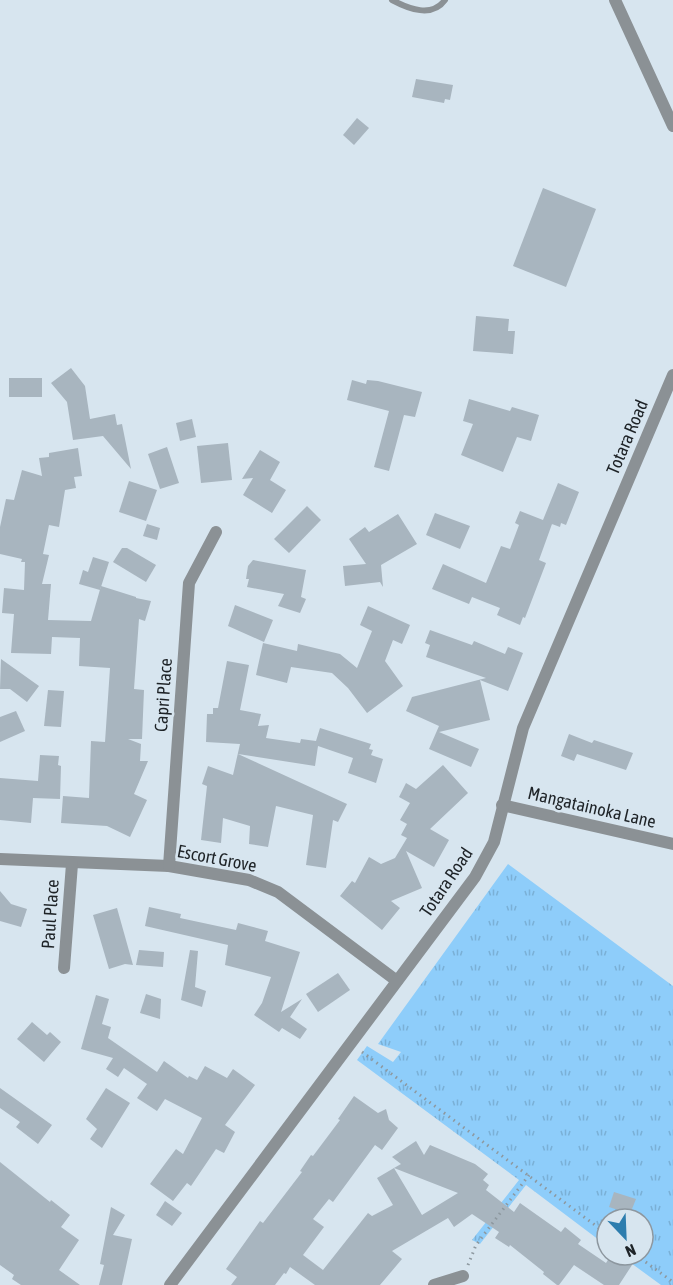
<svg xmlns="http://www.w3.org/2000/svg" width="673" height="1285" font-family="'Asap Condensed',sans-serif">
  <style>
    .grass { fill: url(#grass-tufts) }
    .building { fill: #a8b5bf }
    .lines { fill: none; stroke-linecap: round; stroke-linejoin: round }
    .path { stroke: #8d989f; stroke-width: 3; stroke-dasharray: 1.5 4.5; stroke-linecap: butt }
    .service { stroke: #8b9195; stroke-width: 6 }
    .minor { stroke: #8b9195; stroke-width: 12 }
    .labels { text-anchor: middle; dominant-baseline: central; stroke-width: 5; stroke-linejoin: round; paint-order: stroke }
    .street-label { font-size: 18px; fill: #1e2327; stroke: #d7e5ef }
  </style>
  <defs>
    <pattern id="grass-tufts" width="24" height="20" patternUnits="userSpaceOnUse" patternTransform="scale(1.5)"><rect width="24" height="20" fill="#8ecdfa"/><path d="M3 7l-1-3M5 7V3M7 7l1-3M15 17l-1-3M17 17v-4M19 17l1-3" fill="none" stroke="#7ab0d6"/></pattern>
  </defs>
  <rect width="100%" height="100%" fill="#d7e5ef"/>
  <polygon class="grass" points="508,864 673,986 673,1285 661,1285 620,1255 643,1255 643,1219 607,1219 607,1246 526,1185 480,1244 472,1240 519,1180 357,1060 367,1046 393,1062 401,1052 378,1044"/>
  <g class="building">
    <polygon points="416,79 453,85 450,100 445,99 444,103 412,97"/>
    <polygon points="357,118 369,128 354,145 343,135"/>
    <polygon points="543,188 596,209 566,287 513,266"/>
    <polygon points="476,316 509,319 508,331 515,331 513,354 473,351"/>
    <polygon points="71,368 85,386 90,419 115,414 117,425 122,424 131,469 103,436 73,440 67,402 51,383"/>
    <rect x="9" y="378" width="33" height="19"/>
    <polygon points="352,380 366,384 367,380 378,381 422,392 415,417 404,415 389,471 374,467 389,411 347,400"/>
    <polygon points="469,399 510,411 512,407 539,415 531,441 517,437 503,472 461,455 473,424 463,421"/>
    <polygon points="192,419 196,437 180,441 176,423"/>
    <polygon points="228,443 232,480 201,483 197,446"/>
    <polygon points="167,447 179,483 160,489 148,454"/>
    <polygon points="78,448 82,476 74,477 76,488 65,490 59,527 49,525 43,554 49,555 42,584 51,584 48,620 91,621 101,586 136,597 136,598 151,601 145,621 139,619 134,689 144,690 142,739 128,739 141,744 140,761 148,761 134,794 147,800 130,837 107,826 61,823 63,796 89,798 91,741 105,742 110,668 79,666 80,638 52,637 51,654 11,653 14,614 2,613 4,588 24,590 25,562 21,562 22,559 0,554 0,527 6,499 14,500 22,470 42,476 39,458 49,457 49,453"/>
    <polygon points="260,450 280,462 270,480 286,490 272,513 243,495 253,478 242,479"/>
    <polygon points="129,481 157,490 146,521 119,512"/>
    <polygon points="558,483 579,492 566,525 561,523 560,527 544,521 552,524 539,560 546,563 525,618 523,617 520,625 497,615 500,608 472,597 469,604 432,589 443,564 486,583 501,546 510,549 519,525 515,523 520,511 543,520"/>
    <polygon points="307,506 321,520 289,553 274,539"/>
    <polygon points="435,513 470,526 460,549 426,535"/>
    <polygon points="398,514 417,544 381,565 383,587 380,582 345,586 343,566 366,564 349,539 365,527 369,532"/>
    <polygon points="147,524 160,528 157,540 143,536"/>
    <polygon points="122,548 127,548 156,565 146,582 113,562"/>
    <polygon points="93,557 109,562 100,590 79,584 83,570 88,572"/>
    <polygon points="253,560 306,570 301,597 306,599 300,613 278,606 284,594 247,587 249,579 246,579 248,566"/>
    <polygon points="235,605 273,620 264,642 228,626"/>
    <polygon points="368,606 410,625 402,644 393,640 385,661 403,686 367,713 348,688 332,673 291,667 287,683 256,675 263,643 297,651 298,644 340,654 357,668 372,631 360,625"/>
    <polygon points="430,630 472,645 474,641 505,654 508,647 523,653 508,691 480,680 490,720 439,732 479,749 471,767 429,749 439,726 406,711 412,697 486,678 426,657 430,645 425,643"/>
    <polygon points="1,659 39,686 27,702 10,689 0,689"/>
    <polygon points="227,661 249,665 240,710 261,714 258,726 269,725 266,738 300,743 301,739 316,741 320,728 371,744 369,749 373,750 371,755 383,759 376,783 348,773 353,758 318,746 315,766 238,754 347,804 338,822 333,820 326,868 306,865 313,815 276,806 268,847 249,844 250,826 223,818 221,843 201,840 207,786 202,784 208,766 233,775 240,744 206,742 207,714 213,714 213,708 218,708"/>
    <polygon points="48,690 64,691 61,727 44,726"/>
    <polygon points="16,711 25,731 0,742 0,717"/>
    <polygon points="569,734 592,743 594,740 633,753 626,770 577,754 574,761 561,756"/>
    <polygon points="40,755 59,756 58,765 61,766 60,799 33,798 31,823 0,820 0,778 38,781"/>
    <polygon points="443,765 468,793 430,829 449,840 434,867 406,851 422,888 391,901 400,908 382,930 340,896 352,881 355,883 369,857 381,864 395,858 407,838 401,835 407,824 400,820 410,803 399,797 406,783 416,789"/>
    <polygon points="0,891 11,904 27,909 21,927 0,921"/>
    <polygon points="149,907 181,914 180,918 236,930 238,923 268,931 265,941 300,952 281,1012 302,999 290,1017 307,1029 300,1039 282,1028 279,1032 254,1015 262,1003 271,977 225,965 228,945 145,926"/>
    <polygon points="117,908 133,965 125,964 109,969 93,915"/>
    <polygon points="139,950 164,952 163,967 136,965"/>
    <polygon points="190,950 198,951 195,987 206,991 202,1007 181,1000"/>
    <polygon points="338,973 350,990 318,1012 306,994"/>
    <polygon points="146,994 161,999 160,1019 140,1013"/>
    <polygon points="96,995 109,999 102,1024 111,1027 108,1038 157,1072 164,1061 188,1078 189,1076 197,1080 205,1066 227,1078 233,1069 255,1085 225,1125 235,1132 224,1153 216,1149 191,1186 187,1183 173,1201 150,1184 176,1149 183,1154 202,1118 165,1099 157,1111 137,1098 147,1084 124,1068 118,1077 106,1069 113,1058 81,1049"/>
    <polygon points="32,1022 47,1035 50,1032 61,1042 44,1062 17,1039"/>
    <polygon points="0,1088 52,1125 38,1144 16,1127 20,1122 0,1108"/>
    <polygon points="106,1088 130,1103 102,1148 90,1139 97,1129 86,1119"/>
    <polygon points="354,1096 378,1113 386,1109 389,1120 398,1128 382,1150 375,1145 333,1202 329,1199 313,1219 324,1227 303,1255 323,1270 368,1213 372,1216 393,1205 377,1178 394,1168 422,1215 458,1193 394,1168 401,1164 392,1157 416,1141 424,1155 430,1145 475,1164 488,1174 483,1180 489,1185 486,1190 514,1212 520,1203 561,1232 565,1227 581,1240 578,1244 606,1263 611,1255 618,1255 632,1265 619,1285 604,1285 574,1265 559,1285 557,1285 543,1274 544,1272 510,1245 509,1247 495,1238 499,1232 472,1214 454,1227 448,1218 392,1251 402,1259 380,1285 315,1285 290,1267 286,1274 284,1273 275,1285 231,1285 237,1277 226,1269 260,1221 263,1223 302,1172 300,1171 311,1155 313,1156 340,1120 338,1119"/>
    <polygon points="0,1162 50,1202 51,1200 70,1215 61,1227 79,1240 59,1270 80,1285 21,1285 12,1279 14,1275 0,1265"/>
    <polygon points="614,1192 636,1199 630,1214 609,1207"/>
    <polygon points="165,1201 182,1213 172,1226 156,1215"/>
    <polygon points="111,1207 125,1215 113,1235 132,1239 122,1285 99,1285 104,1265 100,1264"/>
  </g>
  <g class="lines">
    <g class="path">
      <polyline points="362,1052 607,1234"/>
      <polyline points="636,1255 673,1282"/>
      <polyline points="468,1265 476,1245 529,1175"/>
    </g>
    <path class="service" d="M392 0C409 9 432 18 445 0"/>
    <g class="minor">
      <polyline points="615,0 673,126"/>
      <polyline points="502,805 673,844"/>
      <polyline points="0,859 169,866 249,880 278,892 397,981"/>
      <polyline points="169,866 189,583 216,532"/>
      <polyline points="64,968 72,864"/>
      <polyline points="170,1285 475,877 494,842 523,728 673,375"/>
      <polyline points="434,1285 463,1276"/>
    </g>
  </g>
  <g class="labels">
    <g class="street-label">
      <text transform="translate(627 437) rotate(-67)">Totara Road</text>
      <text transform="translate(163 695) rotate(-86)">Capri Place</text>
      <text transform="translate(592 807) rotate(13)">Mangatainoka Lane</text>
      <text transform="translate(217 858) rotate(11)">Escort Grove</text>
      <text transform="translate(446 882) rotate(-56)">Totara Road</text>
      <text transform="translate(50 914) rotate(-86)">Paul Place</text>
    </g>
  </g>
  <g transform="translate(625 1237) rotate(157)"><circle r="28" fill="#d7e5ef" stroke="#8d979f" stroke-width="1.5"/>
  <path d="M0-4.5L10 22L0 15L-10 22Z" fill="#2d7dae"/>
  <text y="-9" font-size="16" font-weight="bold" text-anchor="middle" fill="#1e2327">N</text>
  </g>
</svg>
